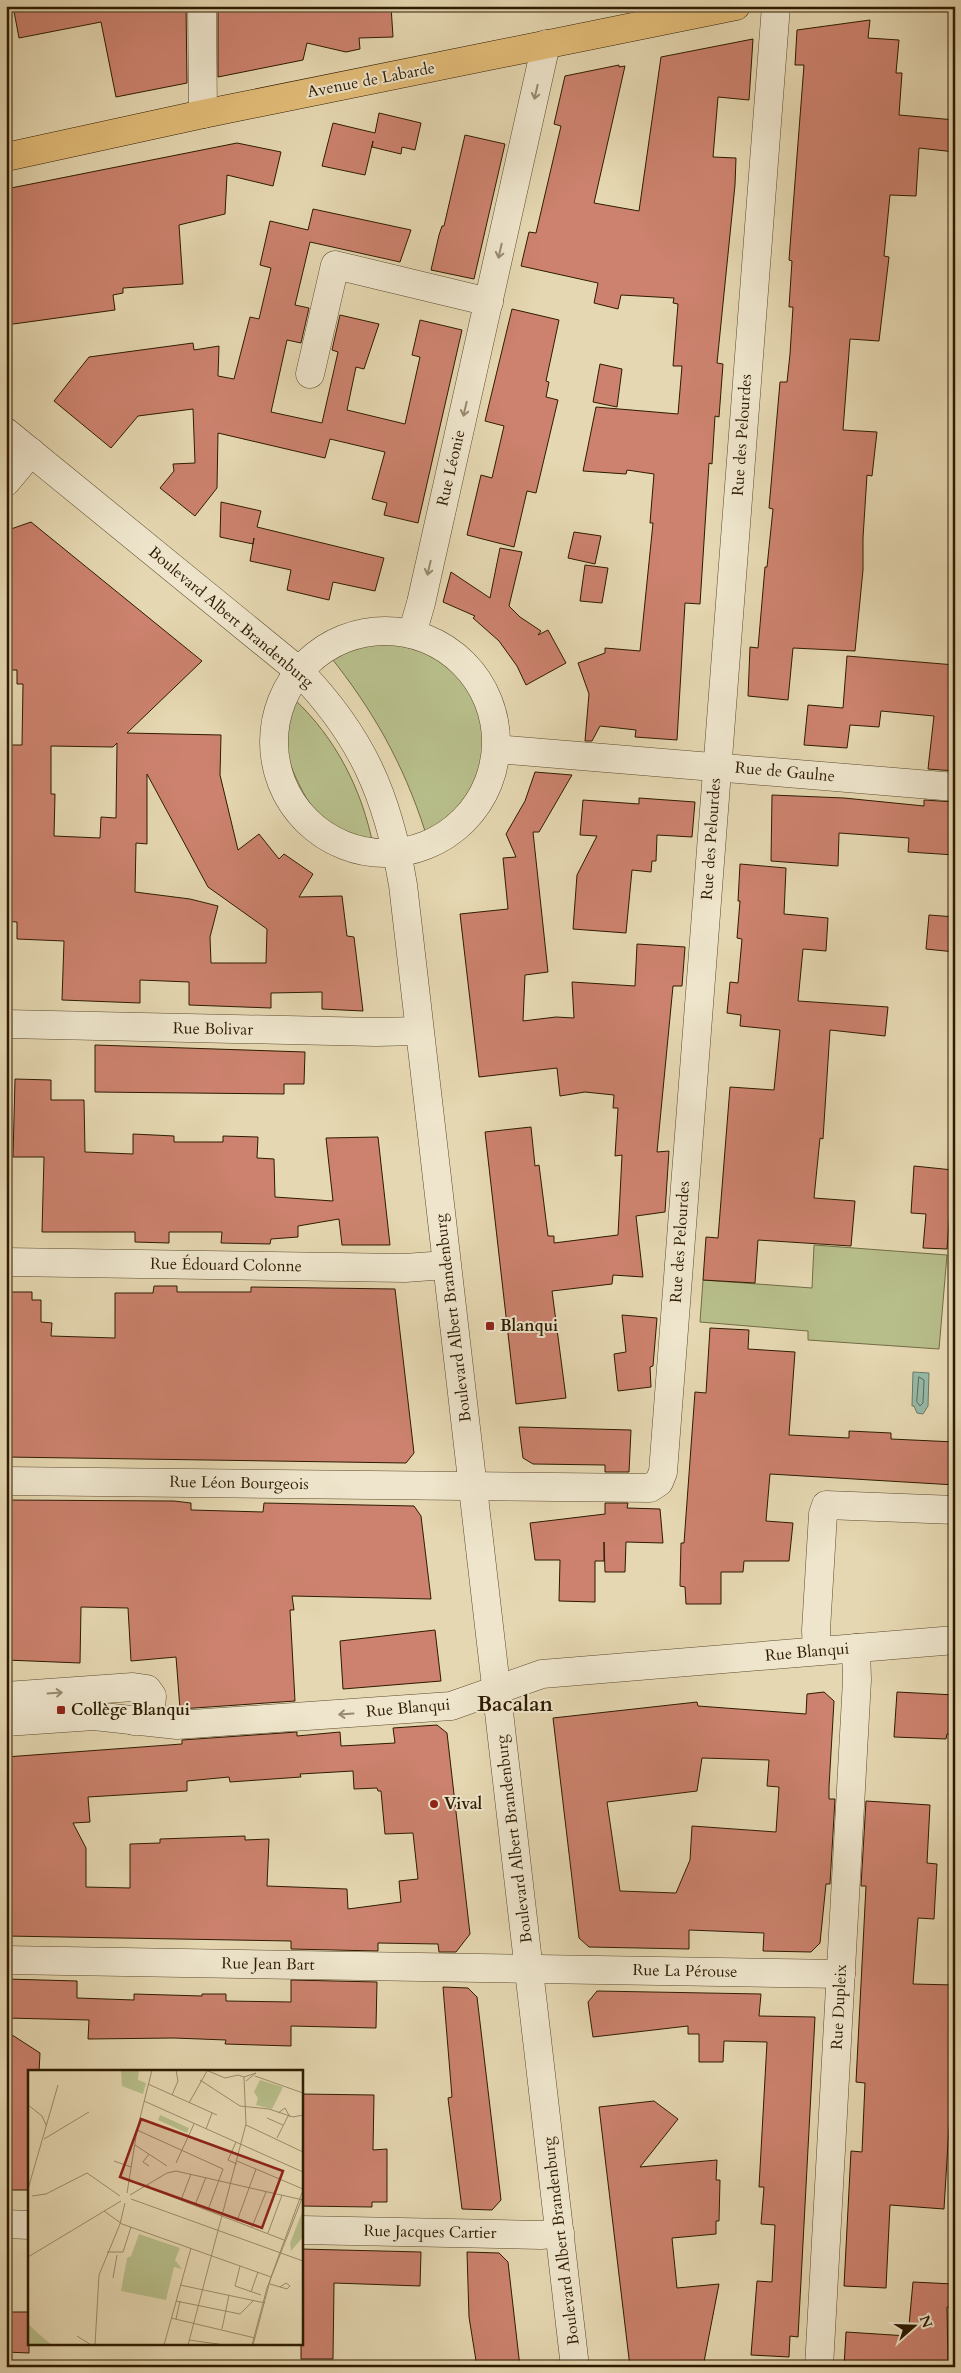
<svg xmlns="http://www.w3.org/2000/svg" width="961" height="2373" font-family="Cardo,serif">
  <style>
    .green { fill: #b7be8a; stroke: #726c45 }
    .water { fill: #96baa9; stroke: #6c7a65 }
    .lines { fill: none; stroke-linecap: round; stroke-linejoin: round }
    .shore { stroke: #626a54; stroke-width: 1 }
    .building { fill: #cc826e; stroke: #2e1b00; fill-rule: evenodd }
    .minor-casing { stroke: #5c4a2c; stroke-width: 29 }
    .major-casing { stroke: #2e1b00; stroke-width: 29 }
    .minor { stroke: #eee5cc; stroke-width: 28 }
    .major { stroke: #e2bc78; stroke-width: 28 }
    .oneway { stroke: #988a70 }
    .poi-dot { fill: #8f2418; stroke: #eee5cc; stroke-width: 2 }
    .labels { text-anchor: middle; dominant-baseline: central; stroke-width: 4; stroke-linejoin: round; paint-order: stroke }
    .street-label { font-size: 16px; fill: #2e1b00; stroke: #eee5cc }
    .poi-label { font-size: 16px; font-weight: bold; fill: #2e1b00; stroke: #eee5cc; text-anchor: start }
    .district-label { font-size: 21px; font-weight: bold; fill: #2e1b00; stroke: #eee5cc }
    .inset-road { fill: none; stroke: #9c8c6a; stroke-width: 1 }
    .view { fill: #8f2418; fill-opacity: 0.15; stroke: #8f2418; stroke-width: 2.5 }
    .inset-edge { fill: none; stroke: #2e1b00; stroke-width: 2.5 }
  </style>
  <rect width="100%" height="100%" fill="#e5d7b1"/>
  <filter id="stains"><feTurbulence type="fractalNoise" baseFrequency=".004" numOctaves="4"/><feColorMatrix values="0 0 0 0 .2 0 0 0 0 .09 0 0 0 0 .02 0 0 0 .5 -.17"/></filter>
  <radialGradient id="worn" r=".72"><stop offset=".6" stop-color="#630" stop-opacity="0"/><stop offset="1" stop-color="#630" stop-opacity=".3"/></radialGradient>
  <g class="green">
    <path d="M383 638C398 639 413 641 427 648 454 662 491 712 490 743 489 781 458 816 425 831 403 763 373 710 329 655L372 639Z"/>
    <path d="M294 699C336 738 362 790 373 845 338 867 294 782 288 756 284 737 289 717 294 699Z"/>
    <polygon points="814,1245 947,1255 939,1349 808,1340 808,1331 700,1322 703,1280 812,1288"/>
  </g>
  <polygon class="water" points="913,1372 929,1373 928,1406 923,1414 917,1413 914,1406 912,1406"/>
  <g class="lines">
    <polygon class="shore" points="919,1377 924,1380 923,1403 920,1406 917,1402"/>
  </g>
  <g class="building">
    <polygon points="13,6 186,6 187,83 116,97 101,22 19,38"/>
    <polygon points="218,6 391,6 393,37 359,38 360,49 346,52 307,43 303,60 218,77"/>
    <polygon points="870,20 868,38 899,40 896,73 902,73 899,115 955,120 955,152 919,148 916,196 890,195 884,256 889,257 879,341 850,339 843,430 877,432 872,476 867,475 863,538 863,570 855,651 793,648 788,700 748,696 750,647 758,648 765,567 767,567 773,509 769,508 780,382 787,382 790,354 793,307 789,307 792,261 789,260 804,65 795,65 797,30"/>
    <polygon points="753,39 749,100 718,97 713,157 736,158 735,185 717,363 723,364 719,417 715,416 712,464 709,463 700,604 685,603 677,740 635,737 636,730 600,726 592,741 585,741 589,694 578,663 605,653 605,648 640,651 653,523 650,523 654,474 627,470 626,474 583,471 596,407 678,414 682,366 673,366 678,304 673,303 674,298 621,295 618,309 594,303 598,283 521,266 529,232 536,233 561,126 554,124 565,76 619,65 619,67 625,66 594,203 639,211 661,57"/>
    <polygon points="379,113 421,123 415,150 402,147 401,154 372,147 373,141 365,175 322,166 333,123 375,133"/>
    <polygon points="465,135 505,144 474,279 431,270 439,235 442,226 444,226"/>
    <polygon points="237,143 281,152 273,186 227,175 225,214 179,225 183,284 123,288 123,293 113,295 115,310 6,325 6,241 8,241 6,189"/>
    <polygon points="313,209 411,230 400,262 310,242 295,305 309,308 301,343 287,340 271,412 322,423 338,352 332,350 340,315 379,324 364,369 356,367 347,410 405,424 420,357 412,355 420,320 462,330 418,523 384,515 387,503 372,499 385,452 330,439 325,458 218,433 217,488 195,516 160,488 174,471 173,464 195,463 193,409 138,416 111,448 54,401 89,357 193,343 194,350 219,346 218,376 234,379 250,317 259,319 271,268 260,265 270,221 308,230"/>
    <polygon points="512,309 559,320 546,381 549,382 546,397 558,400 536,493 527,491 514,547 467,535 481,475 492,478 504,426 485,421"/>
    <polygon points="600,364 622,369 617,407 593,402"/>
    <polygon points="221,502 261,511 257,527 384,558 375,591 333,582 329,600 287,590 291,570 250,561 254,538 253,544 220,537"/>
    <path d="M31 522 202 661 127 733 221 735 220 775 238 850 259 834 279 859 284 854 313 874 299 897 342 896 347 936 354 937 363 1011 322 1009V992L271 993V1008L189 1005V982L140 980V1003L62 1000 64 941 17 939V922L6 921 7 745H22L23 684H17V670H9L11 529ZM117 743 116 818 101 817 100 838 54 836 55 794H51V746L113 747ZM147 774 208 887 267 929 266 963H211L210 937 218 906 190 899 135 892 136 843 147 844Z"/>
    <polygon points="574,532 601,536 595,564 568,558"/>
    <polygon points="500,548 522,552 509,606 520,617 541,631 538,635 548,630 566,663 526,685 517,666 499,641 473,618 475,616 443,602 451,572 490,598"/>
    <polygon points="585,565 608,568 602,603 580,601"/>
    <polygon points="847,656 955,665 955,771 928,769 934,716 881,711 879,727 850,725 847,748 804,745 808,705 843,708"/>
    <polygon points="535,772 572,775 539,832 533,832 548,972 525,975 523,1021 556,1017 574,1018 572,982 635,986 637,944 685,947 682,986 673,986 657,1152 669,1151 665,1212 636,1216 643,1277 613,1275 612,1284 552,1291 566,1398 516,1404 485,1132 531,1127 535,1166 539,1165 548,1236 554,1236 554,1243 618,1235 622,1155 615,1156 618,1108 613,1108 614,1095 585,1092 560,1096 557,1068 479,1077 460,914 508,909 503,858 516,857 506,834 525,801"/>
    <polygon points="772,795 844,798 924,806 924,800 955,802 955,855 908,852 909,838 839,833 838,866 771,861"/>
    <polygon points="639,798 695,802 692,837 657,835 656,861 652,861 651,872 632,870 626,933 573,929 577,875 597,836 580,835 583,800 639,804"/>
    <polygon points="740,864 786,868 784,914 828,918 826,951 803,949 798,1001 888,1007 885,1036 830,1030 823,1139 820,1138 814,1198 855,1201 851,1246 758,1240 755,1283 703,1280 706,1237 718,1238 730,1087 774,1090 780,1030 740,1026 741,1015 727,1013 730,982 738,983 742,939 737,938 740,901 738,901"/>
    <polygon points="929,915 955,917 955,952 926,949"/>
    <polygon points="95,1045 305,1052 304,1084 284,1084 284,1094 95,1092"/>
    <polygon points="15,1079 51,1080 51,1100 84,1100 85,1152 133,1154 133,1134 174,1136 174,1142 223,1142 223,1136 258,1137 257,1158 274,1159 275,1197 333,1201 326,1138 378,1137 390,1245 342,1245 339,1219 298,1226 298,1237 271,1239 270,1244 221,1243 222,1232 169,1232 169,1243 135,1242 135,1232 42,1232 44,1157 13,1157"/>
    <polygon points="914,1166 953,1170 947,1249 923,1248 926,1214 911,1213"/>
    <polygon points="154,1286 177,1286 177,1292 251,1292 251,1287 395,1289 414,1453 406,1463 6,1457 8,1292 32,1292 32,1300 41,1300 41,1322 52,1323 51,1336 115,1338 115,1293 153,1293"/>
    <polygon points="622,1315 657,1318 653,1366 650,1367 651,1387 618,1391 614,1354 626,1352"/>
    <polygon points="710,1328 749,1330 748,1349 795,1352 789,1435 849,1438 849,1431 891,1433 891,1439 955,1442 955,1485 770,1474 766,1521 793,1523 789,1561 744,1561 743,1572 721,1572 721,1604 686,1604 685,1587 680,1586 681,1543 684,1543 695,1392 706,1393"/>
    <polygon points="519,1427 631,1430 629,1472 605,1472 605,1465 533,1464 523,1458"/>
    <polygon points="6,1500 174,1501 191,1503 191,1510 263,1512 264,1503 414,1506 421,1516 431,1599 292,1596 294,1610 290,1610 295,1701 180,1709 176,1657 131,1661 128,1608 81,1607 80,1663 6,1660"/>
    <polygon points="605,1503 628,1503 627,1508 660,1509 663,1543 626,1542 625,1572 605,1572 604,1542 604,1561 595,1561 595,1602 559,1601 560,1560 535,1560 530,1523 605,1514"/>
    <polygon points="435,1630 441,1681 343,1689 340,1641"/>
    <path d="M824 1692 834 1701 829 1787V1799H835L830 1884H826L820 1943 811 1952 763 1951 764 1933 689 1930V1949L589 1947 579 1938 553 1718 697 1702 698 1706 806 1714 807 1694ZM702 1758 769 1760 767 1786 779 1787 776 1832 692 1826 690 1860 676 1893 620 1891 607 1802 697 1791Z"/>
    <polygon points="897,1692 955,1695 955,1734 947,1734 946,1739 894,1737"/>
    <path d="M437 1725 447 1733 470 1934 456 1952H439L438 1944 378 1943V1951L291 1949V1941L6 1936V1757L182 1744V1740L297 1732V1736L340 1732 341 1746 395 1743 393 1728ZM353 1771 354 1789 377 1788 378 1791H381L385 1834 413 1833 418 1879 399 1881 401 1902 348 1909 347 1889 267 1886 269 1839 245 1840V1836L160 1839V1843L130 1844V1888L86 1887V1848L73 1823 90 1822 88 1797 187 1791V1781L229 1777 230 1782 301 1777 300 1774Z"/>
    <polygon points="866,1801 930,1805 927,1863 937,1864 934,1919 918,1918 913,1984 955,1985 955,2127 949,2127 944,2209 890,2205 886,2288 844,2286 851,2151 862,2152 865,2083 856,2082 866,1886 861,1886"/>
    <polygon points="6,1979 77,1981 77,1998 134,2000 134,1994 202,1996 202,1994 226,1994 226,2001 291,2002 291,1980 377,1982 376,2028 291,2026 291,2046 225,2044 226,2040 174,2038 88,2039 89,2020 6,2018"/>
    <polygon points="443,1987 468,1988 477,1997 501,2200 492,2210 462,2209 448,2098 452,2097"/>
    <polygon points="597,1991 761,1994 759,2016 815,2017 798,2337 790,2336 789,2357 751,2355 757,2281 772,2282 775,2225 761,2224 764,2187 759,2187 767,2042 724,2041 723,2062 699,2062 699,2034 688,2034 688,2026 593,2037 588,2002"/>
    <polygon points="6,2031 40,2053 39,2072 29,2072 28,2190 6,2190"/>
    <polygon points="301,2094 374,2095 373,2150 387,2149 387,2202 372,2202 372,2207 301,2206"/>
    <polygon points="654,2101 678,2119 640,2167 717,2160 716,2180 720,2180 719,2221 716,2221 716,2234 672,2238 677,2288 719,2284 703,2367 630,2367 599,2107"/>
    <polygon points="301,2249 421,2252 420,2286 334,2283 333,2359 301,2359"/>
    <polygon points="467,2252 499,2253 508,2262 520,2367 477,2367 469,2317"/>
    <polygon points="913,2282 953,2284 952,2308 947,2307 948,2364 940,2364 939,2367 844,2367 846,2332 908,2336"/>
    <polygon points="6,2312 29,2312 29,2353 6,2352"/>
  </g>
  <g class="lines">
    <defs>
      <g id="minor">
        <polyline points="202,6 203,114"/>
        <polyline points="310,374 335,265 489,302"/>
        <path d="M6 432 299 671C362 736 388 796 403 885L575 2367"/>
        <polyline points="6,482 31,452"/>
        <circle cx="385" cy="742" r="111"/>
        <polyline points="412,634 421,603 546,44"/>
        <polyline points="496,749 955,787"/>
        <polyline points="6,1024 376,1032 419,1031"/>
        <polyline points="6,1262 405,1268 446,1265"/>
        <polyline points="6,1481 650,1488 659,1482 663,1472 776,6"/>
        <polyline points="817,1651 816,1630 823,1514 826,1505 955,1510"/>
        <polyline points="6,1696 133,1687 147,1689 152,1696 151,1709 134,1721"/>
        <polyline points="6,1722 94,1716 177,1725 451,1706 542,1674 955,1640"/>
        <polyline points="6,1960 841,1974"/>
        <polyline points="6,2224 29,2225"/>
        <polyline points="301,2230 541,2235 560,2233"/>
        <polyline points="819,2367 857,1680 856,1648"/>
      </g>
      <polyline id="major" points="6,157 203,114 736,6"/>
    </defs>
    <use href="#minor" class="minor-casing"/>
    <use href="#major" class="major-casing"/>
    <use href="#minor" class="minor"/>
    <use href="#major" class="major"/>
  </g>
  <defs><path id="oneway-shaft" d="M-6 0H5M1.5-3L5.5 0L1.5 3" fill="none" stroke-width="1.6" stroke-linecap="round" stroke-linejoin="round" transform="scale(1.25)"/></defs>
  <g class="oneway">
    <use href="#oneway-shaft" transform="translate(536 92) rotate(103)"/>
    <use href="#oneway-shaft" transform="translate(500 251) rotate(103)"/>
    <use href="#oneway-shaft" transform="translate(465 409) rotate(103)"/>
    <use href="#oneway-shaft" transform="translate(429 568) rotate(103)"/>
    <use href="#oneway-shaft" transform="translate(55 1693) rotate(-4)"/>
    <use href="#oneway-shaft" transform="translate(346 1714) rotate(176)"/>
  </g>
  <g class="poi-dot">
    <rect x="485" y="1321" width="10" height="10" rx="2.5"/>
    <rect x="56" y="1705" width="10" height="10" rx="2.5"/>
    <circle cx="434" cy="1804" r="5"/>
  </g>
  <g class="labels">
    <g class="street-label">
      <text transform="translate(371 80) rotate(-11)">Avenue de Labarde</text>
      <text transform="translate(742 435) rotate(-86)">Rue des Pelourdes</text>
      <text transform="translate(451 468) rotate(-77)">Rue Léonie</text>
      <text transform="translate(231 617) rotate(40)">Boulevard Albert Brandenburg</text>
      <text transform="translate(785 772) rotate(5)">Rue de Gaulne</text>
      <text transform="translate(711 839) rotate(-86)">Rue des Pelourdes</text>
      <text transform="translate(213 1029) rotate(1)">Rue Bolivar</text>
      <text transform="translate(680 1242) rotate(-86)">Rue des Pelourdes</text>
      <text transform="translate(226 1265) rotate(1)">Rue Édouard Colonne</text>
      <text transform="translate(453 1318) rotate(-97)">Boulevard Albert Brandenburg</text>
      <text transform="translate(239 1483) rotate(1)">Rue Léon Bourgeois</text>
      <text transform="translate(807 1652) rotate(-5)">Rue Blanqui</text>
      <text transform="translate(408 1708) rotate(-5)">Rue Blanqui</text>
      <text transform="translate(514 1839) rotate(-97)">Boulevard Albert Brandenburg</text>
      <text transform="translate(268 1964) rotate(1)">Rue Jean Bart</text>
      <text transform="translate(685 1971) rotate(1)">Rue La Pérouse</text>
      <text transform="translate(839 2007) rotate(-87)">Rue Dupleix</text>
      <text transform="translate(430 2232) rotate(1)">Rue Jacques Cartier</text>
      <text transform="translate(561 2241) rotate(-97)">Boulevard Albert Brandenburg</text>
    </g>
    <g class="poi-label">
      <text x="500" y="1326">Blanqui</text>
      <text x="71" y="1710">Collège Blanqui</text>
      <text x="444" y="1804">Vival</text>
    </g>
    <g class="district-label">
      <text x="515" y="1704">Bacalan</text>
    </g>
  </g>
  <g transform="translate(28 2070)">
    <rect width="275" height="275" fill="#e5d7b1"/>
    <path d="M93 0H111L110 10 118 13 115 24 94 16ZM232 10 255 17 244 39 228 35 230 28 226 22ZM132 45 161 58 159 63 130 50ZM275 140V167L263 181 262 173ZM111 164 152 178 147 190 154 199 146 197 138 230 93 221 99 188 103 186ZM0 254 12 265 24 275H0Z" fill="#b7be8a"/>
    <path class="inset-road" d="M227 6 275 23M216 7 228 3 218 11M172 10 212 36 241 39 265 47 275 45M120 14 189 45M144 25 150 11 148 0M116 31 275 102M161 33 179 1M0 35 14 46 18 55M250 43 257 38 262 47M239 48 255 55M218 55 275 82M178 59 184 43M109 60 195 99 180 140M249 68 260 46M16 69 61 42M208 72 200 90 209 94M107 75 139 96M121 84 115 92 121 96M86 91 103 97M209 91 275 119M148 93 166 54M120 115 124 119 256 170M0 119 30 15M99 123 109 60 124 0M102 125 139 103 148 101 275 130M4 126 18 124 59 103 92 126M103 129 275 191M153 130 163 104M167 135 178 107M76 141 94 154 243 207M209 151 228 99M224 157 238 122M240 163 254 125M79 182H95L103 157M0 187 93 131M212 196 207 216 233 225M85 208 89 185M242 214 259 219 262 216 258 213 252 217M152 215 237 233M223 222 230 202M148 231 212 244 226 230M143 248 227 268M148 249 152 231M194 259 201 225M49 266 63 275M161 270 197 275M67 275 71 205 92 154 97 133M136 275 163 178M160 275 218 54 216 7 210 5 197 8 178 0M224 275 239 218 275 126M225 275 243 207 275 120"/>
    <path class="view" d="M113 49 255 101 234 158 92 107Z"/>
    <rect width="275" height="275" class="inset-edge"/>
  </g>
  <rect width="961" height="2373" fill="none" stroke="#e5d7b1" stroke-width="25"/>
  <rect x="8" y="8" width="946" height="2358" fill="none" stroke="#2e1b00" stroke-width="2.5"/>
  <rect x="12" y="12" width="936" height="2348" fill="none" stroke="#2e1b00"/>
  <g transform="translate(914 2326) rotate(70)" stroke="#eee5cc" stroke-width="4" paint-order="stroke">
  <path d="M0-4L9 19L0 12L-9 19Z" fill="#2e1b00"/>
  <text y="-8" font-size="14" font-weight="bold" text-anchor="middle" fill="#2e1b00">N</text>
  </g>
  <rect width="100%" height="100%" filter="url(#stains)"/>
  <rect width="100%" height="100%" fill="url(#worn)"/>
</svg>
